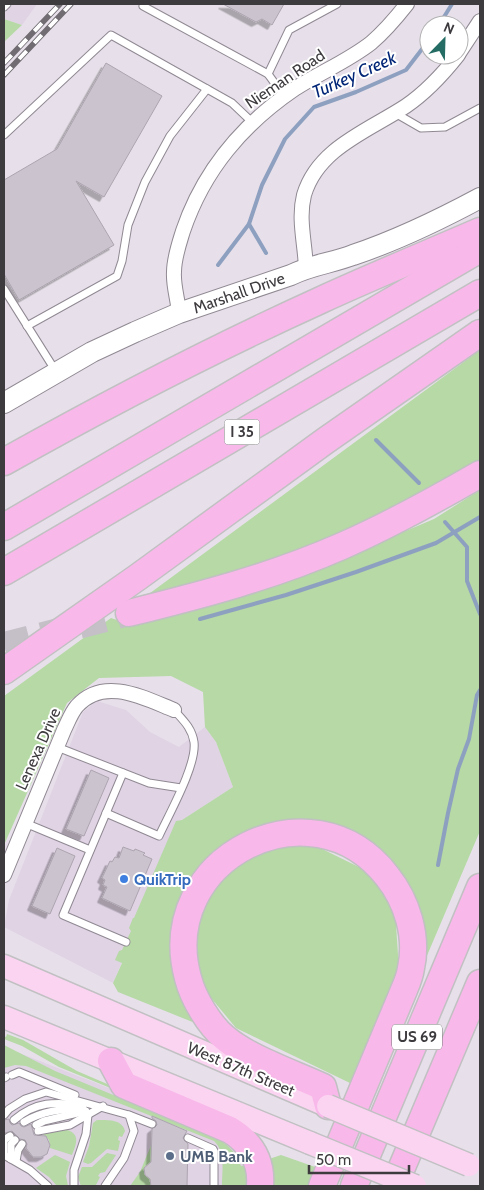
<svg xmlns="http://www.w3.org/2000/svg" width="484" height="1190" font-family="Cabin,sans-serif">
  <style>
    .built { fill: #dfd3e4 }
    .green { fill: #b6d9a6 }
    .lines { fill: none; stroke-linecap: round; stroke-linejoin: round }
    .stream { stroke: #8ea0c0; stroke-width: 4 }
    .building { fill: #cbc4ce; stroke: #aca5af; filter: url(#shadow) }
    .highway-tunnel { stroke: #c5bfc8; stroke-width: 26; stroke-dasharray: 26 13; stroke-linecap: butt }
    .lane-casing { stroke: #908993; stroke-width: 9 }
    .street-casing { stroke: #908993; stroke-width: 16 }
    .secondary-casing { stroke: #908993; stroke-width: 22 }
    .primary-casing { stroke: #c1c0c2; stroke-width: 25 }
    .highway-casing { stroke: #c1c0c2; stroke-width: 29 }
    .lane { stroke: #fff; stroke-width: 7 }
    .street { stroke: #fff; stroke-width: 14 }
    .secondary { stroke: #fff; stroke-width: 20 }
    .primary { stroke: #fbd4f2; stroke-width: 22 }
    .highway { stroke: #f8b8e9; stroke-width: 26 }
    .rail-casing { stroke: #706c72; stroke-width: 5.5 }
    .rail { stroke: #fff; stroke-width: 4; stroke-dasharray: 11; stroke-linecap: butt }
    .primary-bridge-casing { stroke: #c1c0c2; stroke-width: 25; stroke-linecap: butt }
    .primary-bridge { stroke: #fbd4f2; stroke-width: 22 }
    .shop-dot { fill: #3f7fe0; stroke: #fff; stroke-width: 2 }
    .service-dot { fill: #5c6f8a; stroke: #fff; stroke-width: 2 }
    .labels { text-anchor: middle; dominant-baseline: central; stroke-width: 4; stroke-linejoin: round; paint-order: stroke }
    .shield { fill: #fff; stroke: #787679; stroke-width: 1 }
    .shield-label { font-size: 15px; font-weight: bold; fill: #3e3b3f }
    .street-label { font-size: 16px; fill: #3e3b3f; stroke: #fff }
    .shop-label { font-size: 16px; font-weight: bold; fill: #366cbe; stroke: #fff; text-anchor: start }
    .service-label { font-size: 16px; font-weight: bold; fill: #4e5e75; stroke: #fff; text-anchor: start }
    .water-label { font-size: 18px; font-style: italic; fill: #002577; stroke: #fff }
  </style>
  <defs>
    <filter id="shadow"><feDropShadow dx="-4.5" dy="4.5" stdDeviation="0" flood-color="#0004"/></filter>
  </defs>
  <rect width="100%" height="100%" fill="#e7e0ea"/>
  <g class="built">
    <polygon points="4,4 37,4 22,25 4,19"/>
    <polygon points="97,701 126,710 150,732 179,747 205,727 216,742 233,787 182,820 113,983 4,927 9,900 83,712"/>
    <polygon points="4,1047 201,1124 223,1134 248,1166 240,1186 4,1186"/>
  </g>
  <g class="green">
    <polygon points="4,19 22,25 4,42"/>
    <polygon points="480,350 480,465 338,539 142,599"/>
    <polygon points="480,490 480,831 423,965 417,920 345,833 235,844 205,862 183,895 197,1018 195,1023 118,992 113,983 122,963 115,960 119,951 122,950 131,931 129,928 133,918 134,918 176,821 182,820 233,787 216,742 205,727 203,692 171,676 99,678 67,703 4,845 4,696 111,618 132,625 274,587 434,519"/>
    <polygon points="314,845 365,870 395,908 399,971 350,1083 236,1028 207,993 193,959 198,908 222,872 264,846"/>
    <polygon points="7,1034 23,1040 77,1071 128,1093 130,1096 59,1067 22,1046 4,1039 4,1036 6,1037"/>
    <path d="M4 1045 55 1071 213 1136C227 1144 236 1151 241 1166L249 1165 250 1186H222C222 1171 226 1152 214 1141L26 1066 15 1065 4 1068Z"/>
    <path d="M97 1120C108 1120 122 1119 125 1131L122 1137 119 1136 118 1140 120 1141 118 1151 107 1149 91 1163 88 1164 83 1162 89 1146 93 1123Z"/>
    <path d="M67 1130C81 1134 76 1145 72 1155L50 1148 49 1140 43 1134Z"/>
    <polygon points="152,1143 152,1163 145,1166 144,1172 146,1176 151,1179 151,1186 130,1186 140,1172"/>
    <polygon points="107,1153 116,1155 105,1172 100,1173 98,1176 100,1177 96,1185 81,1186 78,1177 82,1167 92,1167"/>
    <polygon points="55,1155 70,1162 66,1176 68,1186 57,1186 49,1177 36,1168"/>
    <polygon points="281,1155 318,1168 311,1186 268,1186 266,1160"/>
  </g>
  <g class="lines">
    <g class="stream">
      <polyline points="439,25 452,4"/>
      <polyline points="249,224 266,253"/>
      <polyline points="218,265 249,224 262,185 285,139 314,107 356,92 406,70 429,40"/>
      <polyline points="376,440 419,483"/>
      <polyline points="445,522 467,547 467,581 480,614"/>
      <polyline points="200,619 286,595 356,572 436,543 480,517"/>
      <polyline points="438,865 448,813 458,769 469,739 477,695 480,690"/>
    </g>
  </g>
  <g class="building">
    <polygon points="223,4 284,4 272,25 262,19 256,22"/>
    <polygon points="106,63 162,96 104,197 76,181 114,245 19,300 4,274 4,180 57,149"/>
    <polygon points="91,770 109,778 84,836 66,829"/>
    <polygon points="123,847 134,851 135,849 145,853 143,855 152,859 130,911 102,898 107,887 103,885 105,880 102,878 110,861 112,862 115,857 119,858"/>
    <polygon points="57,848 75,856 50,914 32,906"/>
    <polygon points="152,1116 187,1131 183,1138 188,1144 187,1186 151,1186 150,1179 145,1175 144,1168 151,1162 152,1129 157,1125 156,1121 152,1118"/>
    <polygon points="9,1119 10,1123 12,1125 19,1123 21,1126 24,1127 31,1124 34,1135 46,1136 50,1145 47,1154 41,1157 33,1157 26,1148 27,1144 25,1140 20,1139 12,1131 5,1133 4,1131 4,1120"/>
  </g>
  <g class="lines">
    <polyline class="highway-tunnel" points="4,645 129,613"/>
    <defs>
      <g id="lane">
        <polyline points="144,4 143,6 268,74 284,96"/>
        <polyline points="4,7 7,4"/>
        <polyline points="268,74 289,30 337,4"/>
        <polyline points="395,113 421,128 445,127 480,108"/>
        <polyline points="4,135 111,35 232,103 252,122"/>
        <polyline points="4,289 55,370"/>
        <polyline points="27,326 117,276 122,261 128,225 145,182 170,136 207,89"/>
        <polyline points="57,747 149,783 181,788"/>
        <polyline points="123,773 63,915 126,942"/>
        <path d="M106 813 159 836C169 814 197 765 194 742 192 728 183 720 174 710"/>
        <polyline points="25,823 90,850"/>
        <polyline points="12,1075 19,1072 75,1095"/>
        <polyline points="4,1078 6,1077"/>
        <polyline points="4,1115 9,1109 25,1099 46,1092 129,1115 134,1131 124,1158 105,1186"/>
        <polyline points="129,1115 152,1124"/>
        <path d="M14 1120C36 1101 55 1102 83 1105"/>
        <path d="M24 1122C42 1111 62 1109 83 1108"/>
        <polyline points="36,1125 44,1121 86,1111"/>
        <polyline points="38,1131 70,1125 103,1106"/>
        <polyline points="188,1138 213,1149 214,1151 214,1186"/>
        <polyline points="4,1155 30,1170 48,1186"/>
        <polyline points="4,1155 4,1140 10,1136"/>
        <polyline points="11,1159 11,1144 15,1140"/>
        <polyline points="16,1161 18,1150 22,1144"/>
        <polyline points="74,1186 74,1170 86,1134 88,1115"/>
      </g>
      <g id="street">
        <polyline points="459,53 480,21"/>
        <path d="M306 268C305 243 298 219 304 195 318 148 368 131 406 106 425 93 443 74 458 55"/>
        <path d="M179 313C178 300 173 285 174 272 174 258 179 244 183 231 204 169 243 124 296 88 321 72 348 61 371 43 385 31 396 18 407 4"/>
        <path d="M4 875 64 730C68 722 71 713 77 706 104 676 144 698 174 710"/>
      </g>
      <path id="secondary" d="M4 403 92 352 135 332 179 313 291 275C311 265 332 263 353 255 398 240 439 220 480 198"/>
      <g id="primary">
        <polyline points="4,966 328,1106"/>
        <polyline points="4,1017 310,1143"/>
      </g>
      <g id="highway">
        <path d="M4 462C107 404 213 349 321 300 373 276 427 254 480 231"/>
        <polyline points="4,527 480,249"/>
        <polyline points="4,572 480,293"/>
        <path d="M129 613C202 595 274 576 342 546 390 525 435 500 480 474"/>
        <polyline points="4,671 138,577 325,441 480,333"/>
        <path d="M111 1061 124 1085 230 1130C251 1143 262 1161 260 1186"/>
        <path d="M322 1186 404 990C407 983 410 976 411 968 418 936 407 901 387 876 312 779 155 858 188 978 193 998 209 1025 225 1038 250 1059 293 1073 323 1087L328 1106"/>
        <polyline points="354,1186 480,887"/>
        <polyline points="394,1186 480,983"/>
      </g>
    </defs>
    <use href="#lane" class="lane-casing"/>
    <use href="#street" class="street-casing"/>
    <use href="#secondary" class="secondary-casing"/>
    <use href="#primary" class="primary-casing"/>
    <use href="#highway" class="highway-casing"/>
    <use href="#lane" class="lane"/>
    <use href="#street" class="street"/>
    <use href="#secondary" class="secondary"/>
    <use href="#primary" class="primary"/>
    <use href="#highway" class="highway"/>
    <defs>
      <g id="rail">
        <polyline points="4,63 60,4"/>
        <polyline points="4,75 71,4"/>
      </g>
    </defs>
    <use href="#rail" class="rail-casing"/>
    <use href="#rail" class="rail"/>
    <defs>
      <g id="primary-bridge">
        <polyline points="328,1106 469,1165"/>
        <polyline points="310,1143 415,1186"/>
      </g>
    </defs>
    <use href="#primary-bridge" class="primary-bridge-casing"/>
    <use href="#primary-bridge" class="primary-bridge"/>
  </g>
  <circle class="shop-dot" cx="124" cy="879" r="5"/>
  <circle class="service-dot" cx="170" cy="1156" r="5"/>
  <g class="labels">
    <g class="shield">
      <rect x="224.5" y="419.5" width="35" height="25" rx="4"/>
      <rect x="392" y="1024.5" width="50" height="25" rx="4"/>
    </g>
    <g class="shield-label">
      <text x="242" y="432">I 35</text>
      <text x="417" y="1037">US 69</text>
    </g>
    <g class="street-label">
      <text transform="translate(285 79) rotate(-34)">Nieman Road</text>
      <text transform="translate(239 293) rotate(-19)">Marshall Drive</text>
      <text transform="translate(38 749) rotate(-66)">Lenexa Drive</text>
      <text transform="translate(241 1069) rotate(23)">West 87th Street</text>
    </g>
    <g class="shop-label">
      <text x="134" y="879">QuikTrip</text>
    </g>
    <g class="service-label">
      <text x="180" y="1156">UMB Bank</text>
    </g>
    <g class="water-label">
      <text transform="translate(354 75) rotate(-24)">Turkey Creek</text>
    </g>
  </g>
  <rect width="484" height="1190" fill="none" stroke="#3e3b3f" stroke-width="10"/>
  <g transform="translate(444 40) rotate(23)"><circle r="24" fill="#ffffff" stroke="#b2b1b2"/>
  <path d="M0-4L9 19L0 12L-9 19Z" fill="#246c64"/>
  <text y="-8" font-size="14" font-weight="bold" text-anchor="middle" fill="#3e3b3f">N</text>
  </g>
  <path d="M309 1165v8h100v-8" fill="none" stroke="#3e3b3f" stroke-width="2.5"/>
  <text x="316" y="1165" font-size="15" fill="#3e3b3f" stroke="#ffffff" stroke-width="4" paint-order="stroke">50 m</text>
</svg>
